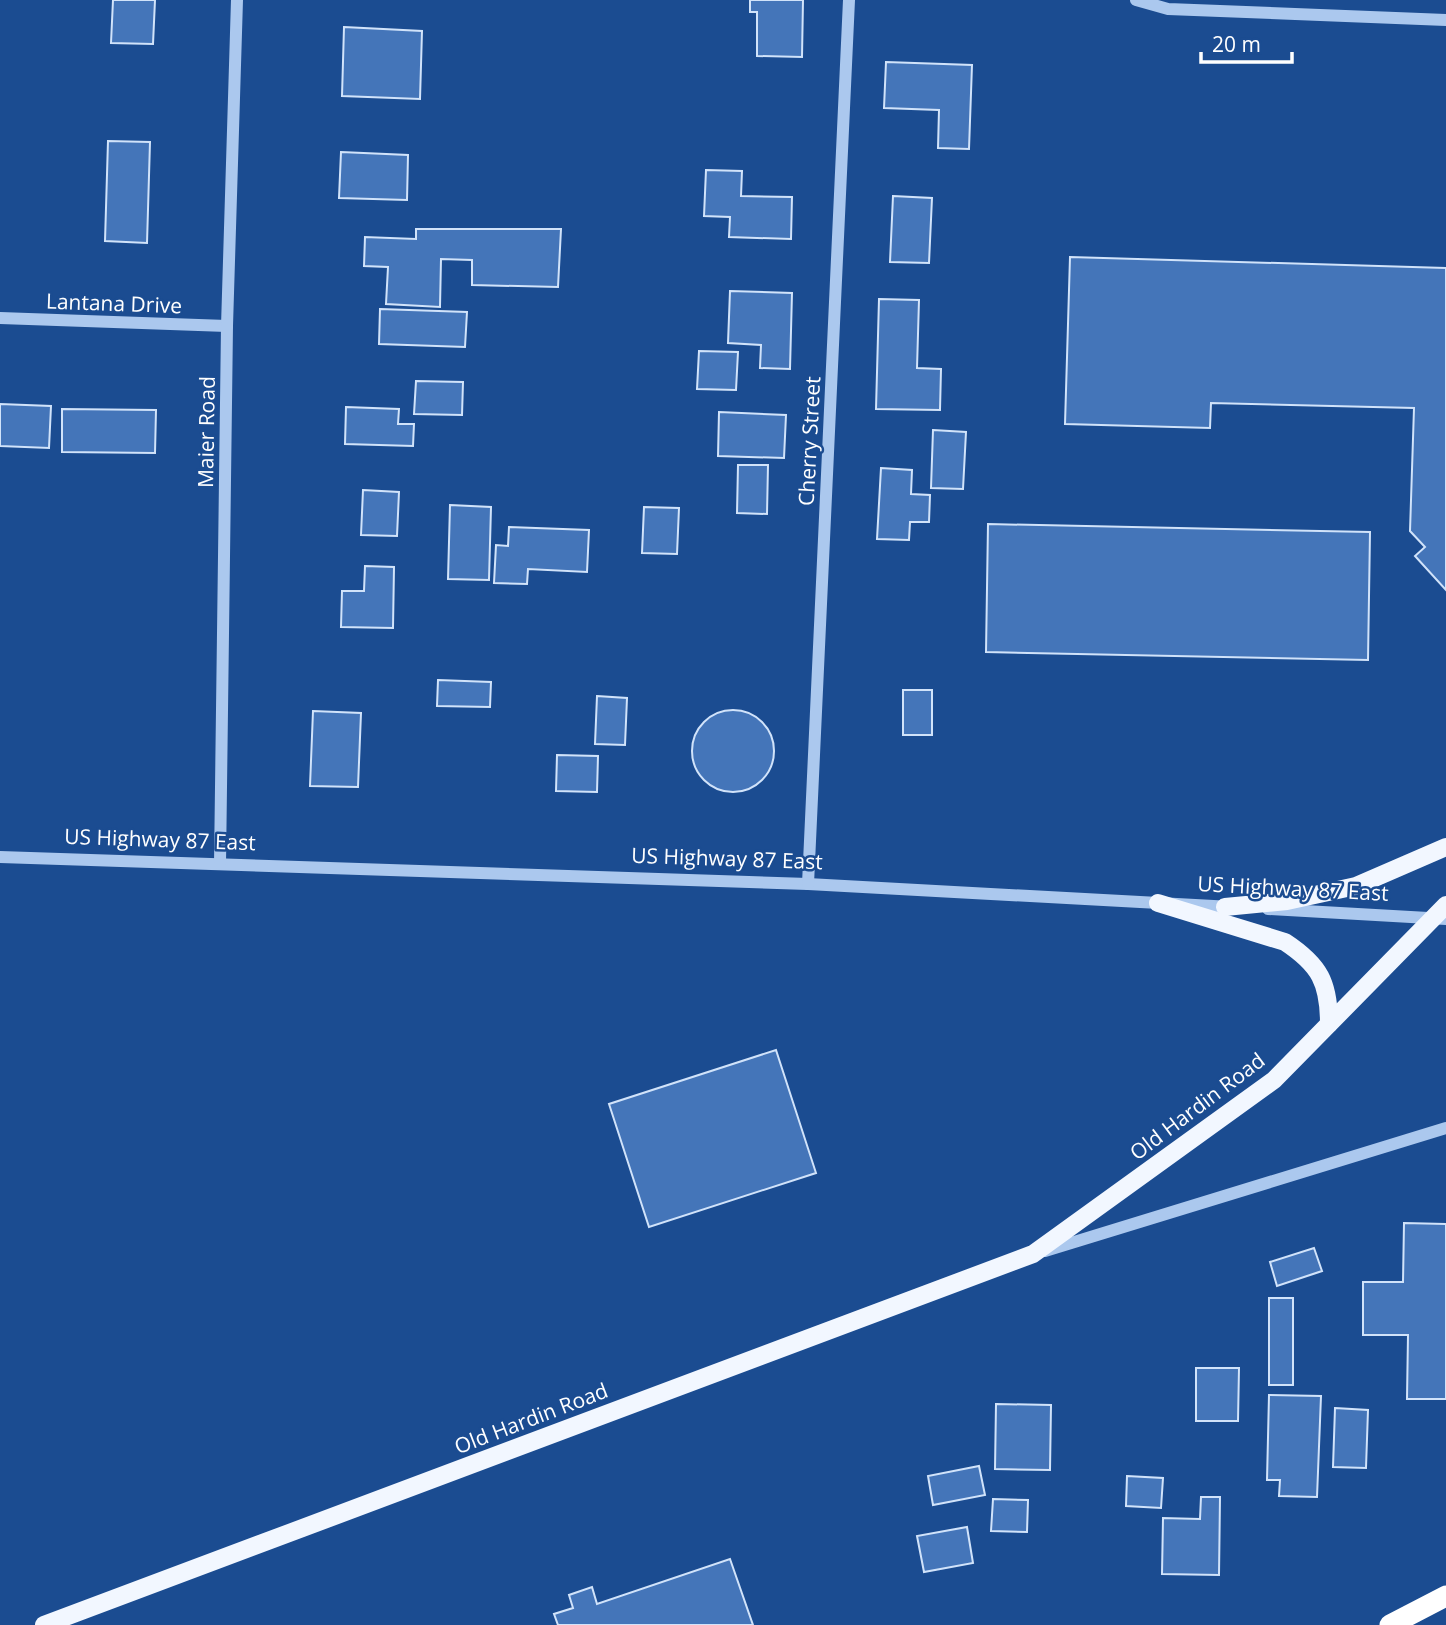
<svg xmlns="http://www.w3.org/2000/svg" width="1446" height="1625" font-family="'Open Sans',sans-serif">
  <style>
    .building { fill: #4475b9; stroke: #d1e3fa; stroke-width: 2 }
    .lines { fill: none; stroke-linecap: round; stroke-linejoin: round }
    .minor { stroke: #abc8ee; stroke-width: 12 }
    .major { stroke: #f2f7ff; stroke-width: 18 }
    .highway { stroke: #fff; stroke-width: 21 }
    .labels { text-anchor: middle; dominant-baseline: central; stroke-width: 5; stroke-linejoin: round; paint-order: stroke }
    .street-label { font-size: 21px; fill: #fff; stroke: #1b4c91 }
  </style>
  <rect width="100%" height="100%" fill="#1b4c91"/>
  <g class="building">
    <polygon points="113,0 155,0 153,44 111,43"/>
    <polygon points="750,0 803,0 802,57 757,56 757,12 750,12"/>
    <polygon points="344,27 422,31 420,99 342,96"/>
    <polygon points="886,62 972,65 969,149 938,148 939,110 884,108"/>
    <polygon points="108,141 150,142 147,243 105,241"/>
    <polygon points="341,152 408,155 407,200 339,198"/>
    <polygon points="706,170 742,171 741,196 792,197 791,239 729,237 730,217 704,216"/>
    <polygon points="893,196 932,198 929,263 890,262"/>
    <polygon points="416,229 561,229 558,287 472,285 472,260 441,259 440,307 386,304 388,267 364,266 365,237 416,239"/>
    <polygon points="1070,257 1446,268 1446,590 1415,556 1425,547 1410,531 1414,408 1211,403 1210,428 1065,424"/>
    <polygon points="730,291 792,293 790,369 760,368 761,345 728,343"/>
    <polygon points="879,299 919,300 917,368 941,369 940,410 876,409"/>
    <polygon points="380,309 467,312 465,347 379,344"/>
    <polygon points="699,351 738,352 736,390 697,389"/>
    <polygon points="416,381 463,382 462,415 414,414"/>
    <polygon points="0,404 51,406 49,448 0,446"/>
    <polygon points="346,407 399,409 398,424 414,424 413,446 345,444"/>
    <polygon points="62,409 156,410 155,453 62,452"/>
    <polygon points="719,412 786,415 784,458 718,456"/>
    <polygon points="933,430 966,432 963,489 931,488"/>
    <polygon points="738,465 768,465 767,514 737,513"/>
    <polygon points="881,468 912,470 911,494 930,495 929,522 910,522 909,540 877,539"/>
    <polygon points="363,490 399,492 397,536 361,535"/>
    <polygon points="450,505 491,507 489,580 448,579"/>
    <polygon points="644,507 679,508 677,554 642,553"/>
    <polygon points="988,524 1370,532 1368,660 986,652"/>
    <polygon points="509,527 589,530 587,572 528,569 527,584 494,583 496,545 508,546"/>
    <polygon points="365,566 394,567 393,628 341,627 342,591 364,591"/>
    <polygon points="438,680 491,682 490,707 437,706"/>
    <rect x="903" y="690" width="29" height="45"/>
    <polygon points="597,696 627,698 625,745 595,744"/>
    <circle cx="733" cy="751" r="41"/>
    <polygon points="313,711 361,713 358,787 310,786"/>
    <polygon points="557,755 598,756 597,792 556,791"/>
    <polygon points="776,1050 816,1173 649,1227 609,1104"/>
    <polygon points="1404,1223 1446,1224 1446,1399 1407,1399 1408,1335 1363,1335 1363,1282 1403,1282"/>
    <polygon points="1314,1248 1322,1271 1277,1286 1270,1262"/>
    <rect x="1269" y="1298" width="24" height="87"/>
    <polygon points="1196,1368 1239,1368 1238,1421 1196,1421"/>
    <polygon points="1269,1395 1321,1396 1317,1497 1279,1496 1280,1480 1267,1480"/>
    <polygon points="996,1404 1051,1405 1050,1470 995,1469"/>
    <polygon points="1335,1408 1368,1410 1366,1468 1333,1467"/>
    <polygon points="979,1466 985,1495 933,1505 928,1476"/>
    <polygon points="1127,1476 1163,1478 1161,1508 1126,1506"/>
    <polygon points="1201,1497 1220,1497 1219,1575 1162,1574 1163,1518 1200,1519"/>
    <polygon points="993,1499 1028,1500 1027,1532 991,1531"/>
    <polygon points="967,1527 973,1563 924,1572 917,1536"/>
    <polygon points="730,1559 753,1625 558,1625 554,1614 573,1608 569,1595 592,1587 597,1604"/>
  </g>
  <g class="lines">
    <g class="minor">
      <polyline points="1136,0 1168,9 1446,20"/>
      <polyline points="0,318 227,326"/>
      <polyline points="0,857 808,884 1232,907"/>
      <polyline points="220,864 227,326 237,0"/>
      <polyline points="808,884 849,0"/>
      <polyline points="1268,909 1446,919"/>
      <polyline points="1045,1251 1446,1128"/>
    </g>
    <g class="major">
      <path d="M1158 903 1285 942C1320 965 1329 983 1329 1024"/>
      <polyline points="1225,907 1287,901 1356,886 1446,847"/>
      <polyline points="44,1625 1033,1254 1274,1080 1446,905"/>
    </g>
    <polyline class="highway" points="1390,1625 1446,1596"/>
  </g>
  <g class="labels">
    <g class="street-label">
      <text transform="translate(114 303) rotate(2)">Lantana Drive</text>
      <text transform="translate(206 432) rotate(-89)">Maier Road</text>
      <text transform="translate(809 441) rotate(-87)">Cherry Street</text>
      <text transform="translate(160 839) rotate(2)">US Highway 87 East</text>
      <text transform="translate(727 858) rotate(2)">US Highway 87 East</text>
      <text transform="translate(1293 888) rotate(3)">US Highway 87 East</text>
      <text transform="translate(1197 1106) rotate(-37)">Old Hardin Road</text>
      <text transform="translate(531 1418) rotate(-21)">Old Hardin Road</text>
    </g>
  </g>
  <path d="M1201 52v10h91v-10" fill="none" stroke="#ffffff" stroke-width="3.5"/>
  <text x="1212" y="52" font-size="21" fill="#ffffff" stroke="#1b4c91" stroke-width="5" paint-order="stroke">20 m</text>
</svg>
